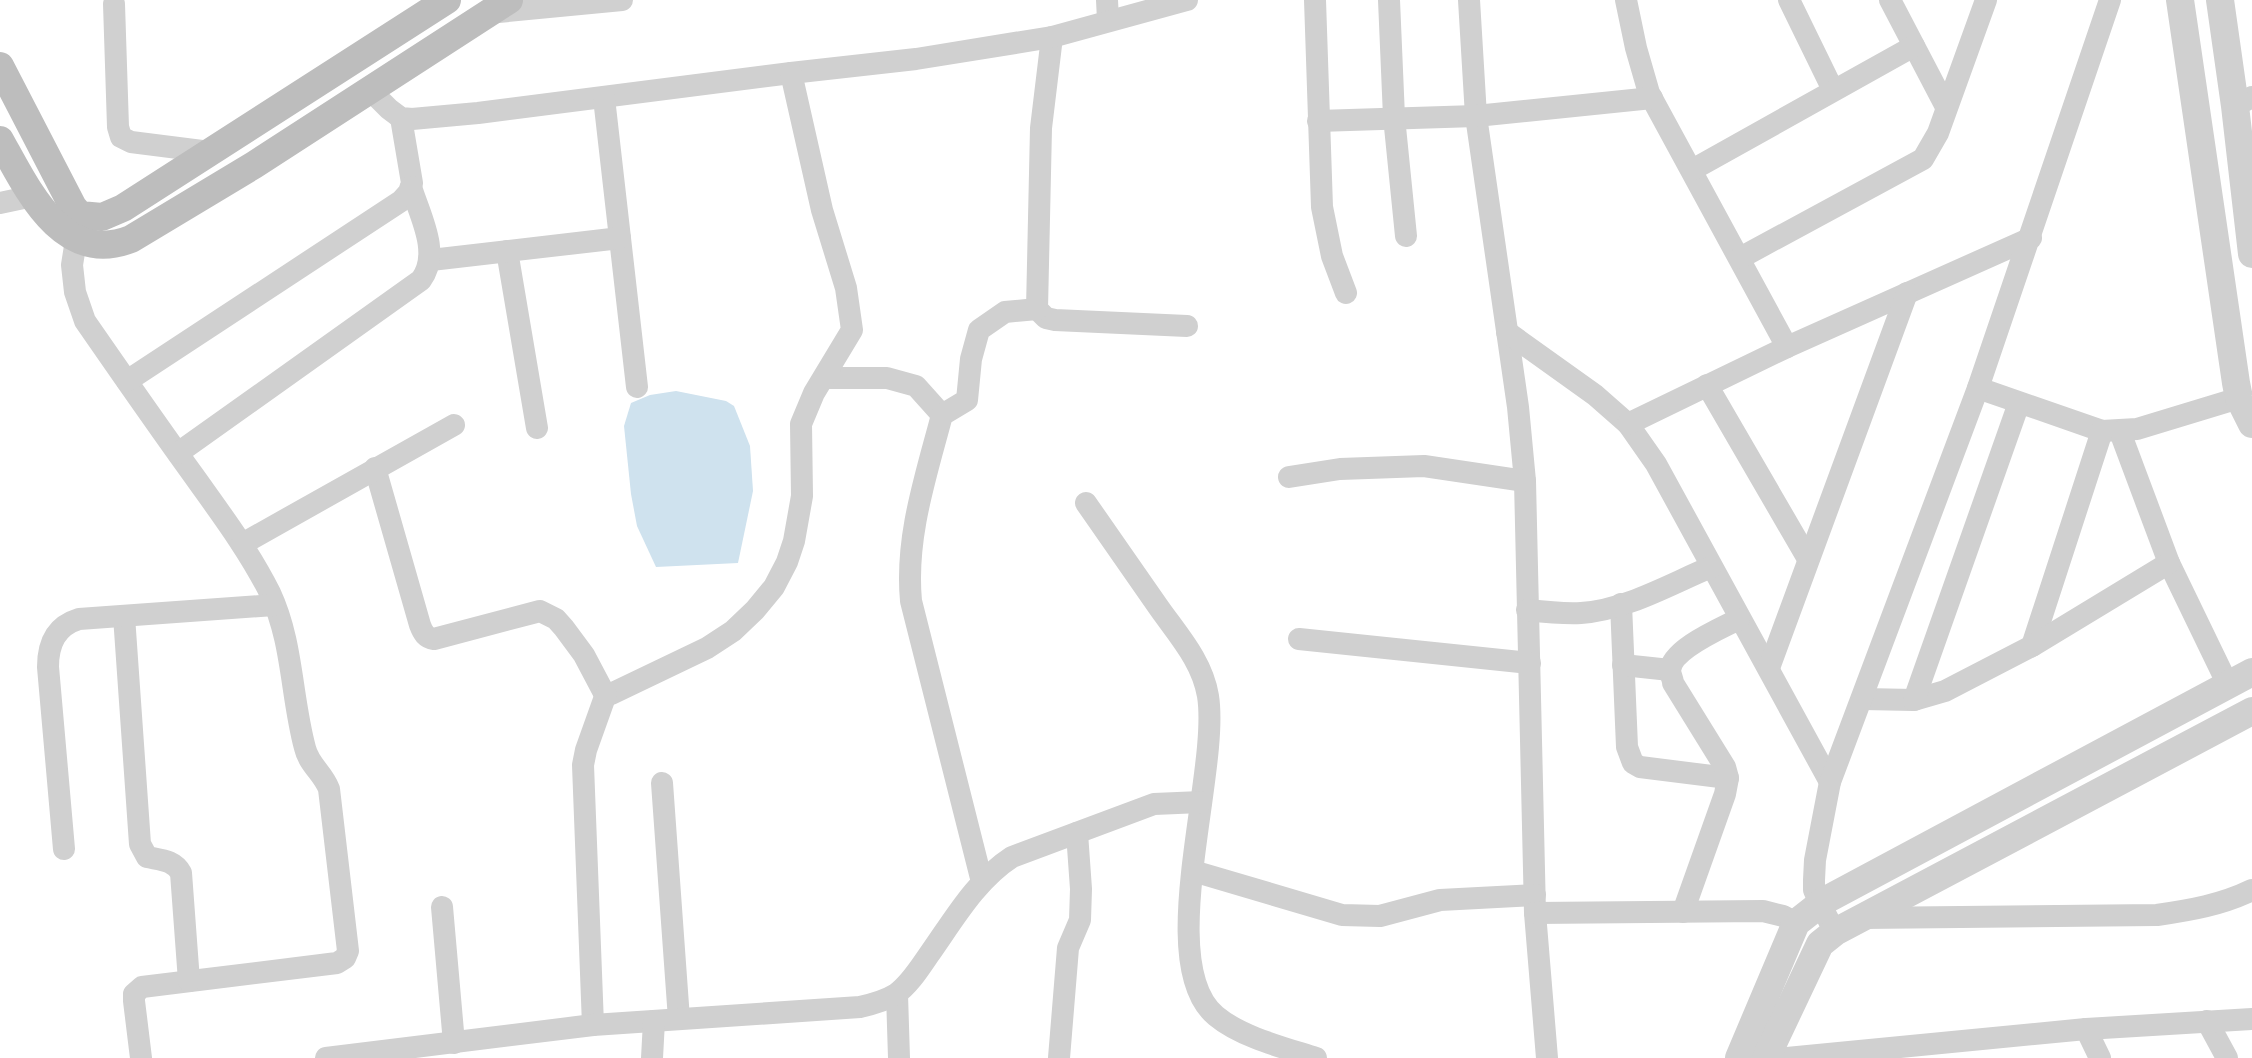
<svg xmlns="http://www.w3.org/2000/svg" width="2252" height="1058" font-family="Commissioner,sans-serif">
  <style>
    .water { fill: #cfe2ee }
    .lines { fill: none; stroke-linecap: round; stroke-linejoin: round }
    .minor { stroke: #d0d0d0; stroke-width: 22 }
    .tertiary { stroke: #d0d0d0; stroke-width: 28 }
    .secondary { stroke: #bdbdbd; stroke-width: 28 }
  </style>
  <rect width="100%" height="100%" fill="#fff"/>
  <polygon class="water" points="676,391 726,401 734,406 750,446 753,491 738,563 656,567 637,526 631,494 624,426 631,403 650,395"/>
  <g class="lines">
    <g class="minor">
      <polyline points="1107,0 1108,20"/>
      <polyline points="1315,0 1322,207 1332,256 1346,293"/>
      <polyline points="1389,0 1394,117 1406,236"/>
      <polyline points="1469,0 1476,116 1518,407 1525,481 1535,913 1547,1058"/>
      <polyline points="1626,0 1636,48 1649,93 1787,347"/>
      <polyline points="1789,0 1833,90"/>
      <polyline points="1890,0 1946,107"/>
      <polyline points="114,4 118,127 121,137 131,142 210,152"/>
      <polyline points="488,13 622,0"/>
      <polyline points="1052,37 1041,128 1037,309 1046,318 1055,320 1187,326"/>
      <polyline points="370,90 389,109 401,118 412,119 478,113 791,73 916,59 1052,37 1187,0"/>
      <polyline points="604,98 637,387"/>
      <polyline points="2235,106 2252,97"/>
      <polyline points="1318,121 1476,116 1652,98"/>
      <polyline points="1692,170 1914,46"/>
      <polyline points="0,203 33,196"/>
      <path d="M79 221 72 265 75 292 85 321C121 373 157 425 194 476 221 514 249 551 270 593 293 642 291 696 305 748 309 765 323 773 329 789L348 951 345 958 337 963 142 987 134 994V1001L141 1058"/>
      <polyline points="507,251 537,428"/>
      <polyline points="1740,258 1923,159 1938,133 1986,0"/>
      <polyline points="431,260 620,238"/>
      <polyline points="1507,332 1595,395 1628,424 1656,464 1830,782"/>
      <polyline points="824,378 887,378 916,386 942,415"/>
      <polyline points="127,381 401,201 409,192 412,183 401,118"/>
      <polyline points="1707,385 1808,559"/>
      <polyline points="1978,388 2102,431 2137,429 2239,398"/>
      <polyline points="1628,424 1787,347 2031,238"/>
      <polyline points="2120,432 2169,563 2228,685"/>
      <path d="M178 453 421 280C441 253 420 216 411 187"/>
      <path d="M375 468 420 625C423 633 426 638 434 639L540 611 556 619 564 628 584 655 603 691 611 694 707 648 733 631 755 610 774 587 787 562 794 541 802 496 801 424 814 393 852 330 846 288 822 210 791 73"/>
      <polyline points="1289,477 1340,469 1424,466 1525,481"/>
      <path d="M1086 503C1110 537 1133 571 1157 605 1177 634 1202 660 1208 696 1220 772 1153 964 1216 1016 1241 1037 1285 1048 1316 1058"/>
      <polyline points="242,544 454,425"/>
      <polyline points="1621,604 1627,747 1633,763 1640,767 1728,778"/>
      <path d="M1527 610C1545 612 1563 614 1581 613 1626 610 1670 584 1711 567"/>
      <path d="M124 616 140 844 147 857C161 860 174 860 181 873L189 981"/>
      <polyline points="1299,639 1530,663"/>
      <polyline points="2032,646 2102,431"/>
      <polyline points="1623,665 1670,670"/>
      <polyline points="1769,668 1907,293"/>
      <polyline points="1863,699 1914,700 1945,691 2032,646 2169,563"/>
      <polyline points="1914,700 2019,403"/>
      <polyline points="662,783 679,1019"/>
      <path d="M64 849 48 667C48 644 56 626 79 619L274 605"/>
      <polyline points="1193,871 1342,915 1380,916 1440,900 1535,895"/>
      <path d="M982 882 911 601C905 537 926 476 942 415L967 400 971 359 979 330 1005 312 1037 309"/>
      <polyline points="442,907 454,1043"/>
      <path d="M1683 912 1725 794 1728 778 1725 767 1673 683C1673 679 1670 674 1670 671 1671 649 1722 628 1739 619"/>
      <polyline points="1535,913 1763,911 1783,916 1796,923"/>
      <path d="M1862 918 2157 915C2191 910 2221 905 2252 890"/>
      <polyline points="1835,932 1820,904 1814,890 1814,880 1815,860 1830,782 1978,388 2110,0"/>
      <polyline points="897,994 899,1058"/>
      <polyline points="2207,1021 2227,1058"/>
      <polyline points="593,1025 583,765 586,750 606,694"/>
      <polyline points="2086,1029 2100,1058"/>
      <path d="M326 1058 593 1025 860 1007C873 1004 885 1001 896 994 909 985 919 969 928 956 953 921 975 881 1012 857L1154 804 1201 802"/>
      <polyline points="652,1058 654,1021"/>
      <polyline points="1059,1058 1068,948 1080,920 1081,889 1077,833"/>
      <polyline points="1787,1058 2086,1029 2252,1019"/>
    </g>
    <g class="tertiary">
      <polyline points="2180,0 2236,383 2239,398 2252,424"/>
      <polyline points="2220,0 2235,106 2252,254"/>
      <polyline points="1739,1058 1796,923 1824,901 2252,672"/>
      <polyline points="1766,1058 1820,944 1835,932 2252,711"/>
    </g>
    <g class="secondary">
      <polyline points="0,66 73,207 80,215 102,217 123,208 447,0"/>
      <path d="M0 140C28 190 62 266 131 239L254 165 509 0"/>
    </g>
  </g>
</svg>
